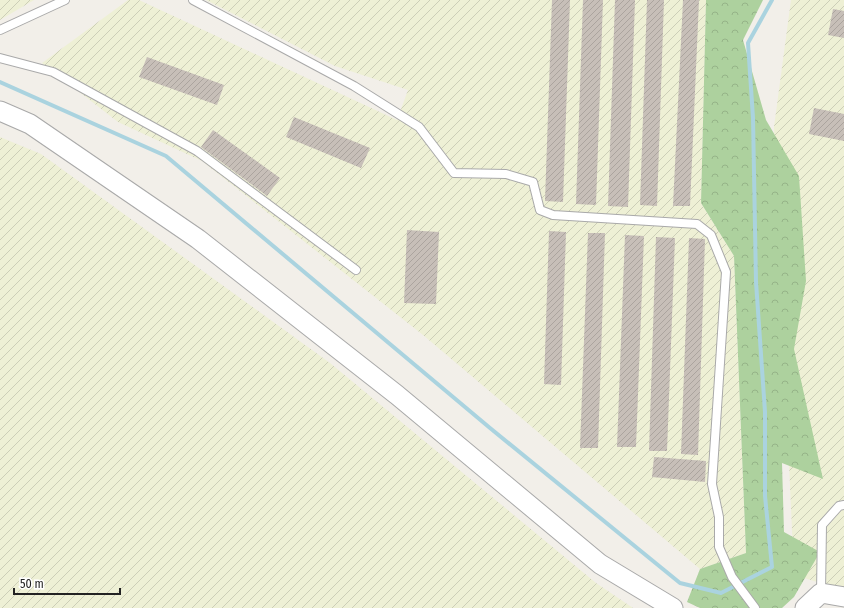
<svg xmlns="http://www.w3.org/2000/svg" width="844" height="608" font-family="'Fira Sans Condensed',sans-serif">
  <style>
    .farmland { fill: url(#farmland-furrows) }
    .forest { fill: url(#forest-crowns) }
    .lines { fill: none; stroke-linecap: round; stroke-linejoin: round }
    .stream { stroke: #aad3df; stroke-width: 4 }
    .building { fill: url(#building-hatch) }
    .service-casing { stroke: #a9a9a9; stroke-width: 10 }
    .tertiary-casing { stroke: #a9a9a9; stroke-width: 21 }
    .service { stroke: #fff; stroke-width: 8 }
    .tertiary { stroke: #fff; stroke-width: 19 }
  </style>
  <defs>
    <pattern id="farmland-furrows" width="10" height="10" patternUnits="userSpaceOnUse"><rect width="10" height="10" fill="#eef0d5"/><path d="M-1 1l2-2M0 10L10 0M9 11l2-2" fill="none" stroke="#ccceb7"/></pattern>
    <pattern id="forest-crowns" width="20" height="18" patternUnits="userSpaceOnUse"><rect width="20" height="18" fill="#add19e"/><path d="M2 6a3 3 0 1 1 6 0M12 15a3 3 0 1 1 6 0" fill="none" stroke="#95b388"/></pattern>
    <pattern id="building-hatch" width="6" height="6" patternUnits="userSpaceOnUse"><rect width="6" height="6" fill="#c7bfb8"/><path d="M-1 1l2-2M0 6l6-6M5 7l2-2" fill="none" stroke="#aba49e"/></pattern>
  </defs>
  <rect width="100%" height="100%" fill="#f2efe9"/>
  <g class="farmland">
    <polygon points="0,0 34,0 0,20"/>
    <polygon points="128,0 139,0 397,120 408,90 335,66 206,0 706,0 701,203 734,256 746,553 700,569 423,335 202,161 118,122 42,63"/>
    <polygon points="791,0 844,0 844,590 794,575 774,127"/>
    <polygon points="0,137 41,154 330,363 596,583 633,608 0,608"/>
  </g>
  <polygon class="forest" points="706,0 763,0 743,40 766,120 799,176 806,281 794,349 823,479 782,463 784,532 820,552 794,597 782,608 700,608 687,602 700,569 746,553 734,256 701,203"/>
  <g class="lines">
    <polyline class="stream" points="0,82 166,156 490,428 680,583 721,593 772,567 765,496 765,412 756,282 753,118 748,43 772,0"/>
  </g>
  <g class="building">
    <polygon points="552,0 570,0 563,202 545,201"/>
    <polygon points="583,0 603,0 596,205 576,204"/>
    <polygon points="615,0 635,0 628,207 608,206"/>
    <polygon points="647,0 664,0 657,206 640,205"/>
    <polygon points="683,0 699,0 690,206 673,206"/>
    <polygon points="833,9 844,11 844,38 828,35"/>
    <polygon points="147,57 224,85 217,105 139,77"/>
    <polygon points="814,108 844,114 844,141 809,134"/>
    <polygon points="294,117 370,148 361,168 286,137"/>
    <polygon points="213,130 280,178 267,196 201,147"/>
    <polygon points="407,230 439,232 436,304 404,303"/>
    <polygon points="549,231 566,232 561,385 544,384"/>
    <polygon points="588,233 605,233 598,448 580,448"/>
    <polygon points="625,235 644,236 636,447 617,447"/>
    <polygon points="656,237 675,238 667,451 649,451"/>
    <polygon points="689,238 705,239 698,455 681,454"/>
    <polygon points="654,457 706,461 705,482 652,477"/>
  </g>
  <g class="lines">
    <defs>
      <g id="service">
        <polyline points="193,0 354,86 419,127 454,173 506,174 533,182 540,210 553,215 697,224 711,235 726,272 712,484 719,517 719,547 732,577 755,608"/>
        <polyline points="0,30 65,0"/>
        <polyline points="0,58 53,72 197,151 356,270"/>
        <polyline points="821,593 822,525 839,506 844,505"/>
      </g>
      <g id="tertiary">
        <polyline points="0,111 30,124 198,239 397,395 600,564 673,608"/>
        <polyline points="805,608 821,593 844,597"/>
      </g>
    </defs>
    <use href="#service" class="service-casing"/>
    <use href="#tertiary" class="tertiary-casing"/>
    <use href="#service" class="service"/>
    <use href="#tertiary" class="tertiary"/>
  </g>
  <path d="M14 588v6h106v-6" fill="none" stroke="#222222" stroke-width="2"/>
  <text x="20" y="588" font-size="12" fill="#222222" stroke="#ffffff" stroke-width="3" paint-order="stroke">50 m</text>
</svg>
